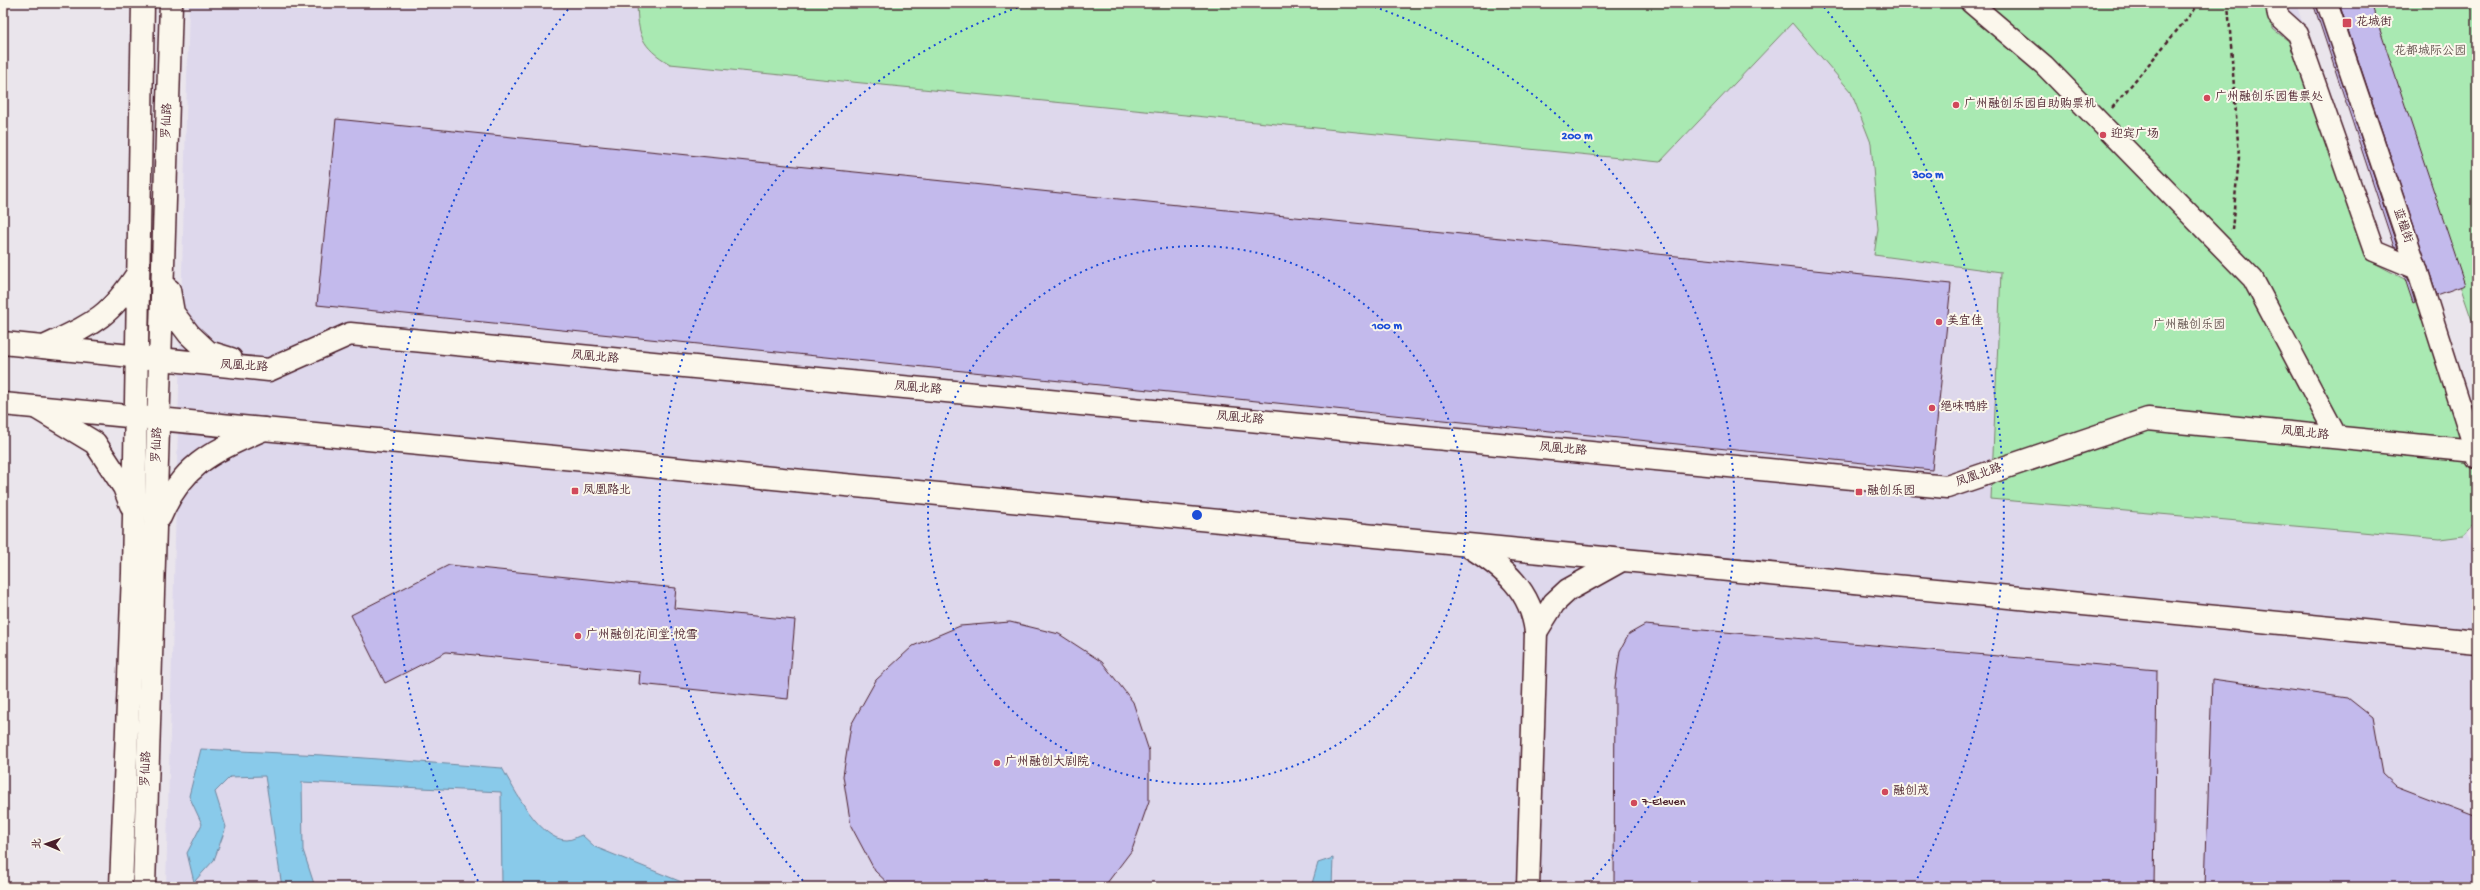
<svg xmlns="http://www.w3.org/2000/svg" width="2480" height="890" font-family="'Gochi Hand','LXGW WenKai TC',sans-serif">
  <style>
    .built { fill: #ded8ec }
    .green { fill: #a9e9b2; stroke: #7a846e }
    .water { fill: #89caea; stroke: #70869e }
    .building { fill: #c3baec; stroke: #4a1f2b }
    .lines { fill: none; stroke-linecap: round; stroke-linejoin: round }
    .street-casing { stroke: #4a1f2b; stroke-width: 23 }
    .secondary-casing { stroke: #4a1f2b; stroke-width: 25 }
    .path { stroke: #4a1f2b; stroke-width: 2.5; stroke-dasharray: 4 3; stroke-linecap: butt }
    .street { stroke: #fbf7ec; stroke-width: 20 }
    .secondary { stroke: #fbf7ec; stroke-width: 22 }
    .ring { fill: none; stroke: #1d4ed8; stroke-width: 2; stroke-dasharray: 2 4 }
    .poi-dot { fill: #d1495b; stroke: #fbf7ec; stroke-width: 1.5 }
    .labels { text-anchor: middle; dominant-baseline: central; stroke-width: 4; stroke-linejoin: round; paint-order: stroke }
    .poi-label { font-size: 12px; fill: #4a1f2b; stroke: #fbf7ec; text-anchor: start }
    .park-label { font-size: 12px; fill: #62524d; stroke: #fbf7ec }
    .street-label { font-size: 12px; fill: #4a1f2b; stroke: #fbf7ec }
    .centre { fill: #1d4ed8; stroke: #fbf7ec; stroke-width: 2 }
    .ring-label { font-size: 12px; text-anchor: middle; font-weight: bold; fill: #1d4ed8; stroke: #fbf7ec; stroke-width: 4; stroke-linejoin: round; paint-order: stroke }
  </style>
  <rect width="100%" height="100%" fill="#eae5ec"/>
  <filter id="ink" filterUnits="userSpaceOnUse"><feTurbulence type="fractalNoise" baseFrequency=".025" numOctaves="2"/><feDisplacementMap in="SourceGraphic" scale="8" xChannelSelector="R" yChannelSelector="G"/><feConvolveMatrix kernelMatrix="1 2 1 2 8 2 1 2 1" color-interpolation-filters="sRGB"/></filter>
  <g filter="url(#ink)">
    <polygon class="built" points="189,3 2296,3 2477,564 2477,887 166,887"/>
    <g class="green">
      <path d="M637 3H2272L2273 29 2295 46 2367 259 2421 288 2477 470V519L2463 536 2440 539 1991 499 2001 272 1874 255 1878 229 1871 143 1851 92 1792 23 1660 162 670 64C641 47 638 35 637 3Z"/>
      <polygon points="2363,3 2477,3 2477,335"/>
    </g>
    <g class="water">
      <path d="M201 749 322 755 502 768C514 789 540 841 567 840 572 840 578 836 582 835L595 847 694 887H502L501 792 302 782 303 850 315 887H282L265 776 230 777 215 792 226 827 214 860 194 882 187 853 202 824 189 796Z"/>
      <polygon points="1333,858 1332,887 1311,887 1318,863"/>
    </g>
    <g class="building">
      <polygon points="2313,3 2316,3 2398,249 2394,247"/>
      <polygon points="2339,3 2371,3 2465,285 2437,295"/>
      <polygon points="336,119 1951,284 1932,470 317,305"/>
      <polygon points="2404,276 2408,278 2415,302 2413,303"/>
      <polygon points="449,565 676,588 674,608 795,620 788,699 639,684 640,672 446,652 385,683 351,615"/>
      <polygon points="1010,622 1059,634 1102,662 1133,702 1149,751 1149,801 1132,850 1104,887 892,887 875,871 851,826 843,776 851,725 876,680 913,646 960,626"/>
      <polygon points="1645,625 2157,670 2154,887 1614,887 1615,687 1620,651 1629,634"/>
      <polygon points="2212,679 2348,698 2372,717 2382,773 2396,786 2477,817 2477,887 2205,887"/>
    </g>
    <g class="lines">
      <defs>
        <g id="street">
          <polyline points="1971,3 2044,65 2253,279 2337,437"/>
          <polyline points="2276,3 2278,16 2298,34 2374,251 2417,269"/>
          <polyline points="2327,3 2417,269 2475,451"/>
        </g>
        <g id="secondary">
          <polyline points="169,290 173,313 189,334 208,352 231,359"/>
          <polyline points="3,343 269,370 350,334 1947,487 2148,419 2475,451 2477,457"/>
          <path d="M44 347C92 324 108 319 138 273"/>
          <polyline points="3,404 2477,642"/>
          <polyline points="37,408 95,443 124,487 131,505"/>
          <path d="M160 517C183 463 213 452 264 429"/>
          <path d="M1470 547C1504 568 1531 590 1536 632L1554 603 1568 590 1620 561"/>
          <polyline points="121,887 133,573 143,3"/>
          <polyline points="144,887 171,3"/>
          <polyline points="1528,887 1536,632"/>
        </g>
      </defs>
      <use href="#street" class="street-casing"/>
      <use href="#secondary" class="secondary-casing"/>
      <g class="path">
        <polyline points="2228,3 2239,157 2232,230"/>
        <polyline points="2112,108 2200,3"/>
      </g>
      <use href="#street" class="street"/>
      <use href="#secondary" class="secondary"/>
    </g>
  </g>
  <g class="ring">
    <circle cx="1197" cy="515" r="269"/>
    <path d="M807 885A538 538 0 0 1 1031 3M1363 3A538 538 0 0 1 1587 885"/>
    <path d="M478 881A807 807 0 0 1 570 7M1824 7A807 807 0 0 1 1916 881"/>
  </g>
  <g class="poi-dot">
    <rect x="2342" y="18" width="10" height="10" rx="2"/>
    <circle cx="2207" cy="98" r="4"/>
    <circle cx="1956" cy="105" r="4"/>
    <circle cx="2103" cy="135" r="4"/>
    <circle cx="1939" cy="322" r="4"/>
    <circle cx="1932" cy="408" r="4"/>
    <rect x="571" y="487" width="8" height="8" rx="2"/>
    <rect x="1855" y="488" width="8" height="8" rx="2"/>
    <circle cx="578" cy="636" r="4"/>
    <circle cx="997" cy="763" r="4"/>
    <circle cx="1885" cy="792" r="4"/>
    <circle cx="1634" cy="803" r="4"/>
  </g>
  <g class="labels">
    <g class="poi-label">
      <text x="2356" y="23">花城街</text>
      <text x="2215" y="98">广州融创乐园售票处</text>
      <text x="1964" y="105">广州融创乐园自助购票机</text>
      <text x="2111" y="135">迎宾广场</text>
      <text x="1947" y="322">美宜佳</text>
      <text x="1940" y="408">绝味鸭脖</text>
      <text x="583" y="491">凤凰路北</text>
      <text x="1867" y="492">融创乐园</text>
      <text x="586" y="636">广州融创花间堂·悦雪</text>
      <text x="1005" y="763">广州融创大剧院</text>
      <text x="1893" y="792">融创茂</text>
      <text x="1642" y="803">7-Eleven</text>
    </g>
    <g class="park-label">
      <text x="2430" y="52">花都城际公园</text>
      <text x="2189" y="326">广州融创乐园</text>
    </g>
    <g class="street-label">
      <text transform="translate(168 121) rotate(-88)">罗仙路</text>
      <text transform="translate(2402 226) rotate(71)">蓝楹街</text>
      <text transform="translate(595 358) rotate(5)">凤凰北路</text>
      <text transform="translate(244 367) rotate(3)">凤凰北路</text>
      <text transform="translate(918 389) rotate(5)">凤凰北路</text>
      <text transform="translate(1240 419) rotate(5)">凤凰北路</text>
      <text transform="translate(2305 434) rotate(6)">凤凰北路</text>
      <text transform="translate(158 445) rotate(-88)">罗仙路</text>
      <text transform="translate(1563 450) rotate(5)">凤凰北路</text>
      <text transform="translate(1979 476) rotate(-19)">凤凰北路</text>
      <text transform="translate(147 769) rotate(-88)">罗仙路</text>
    </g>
  </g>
  <circle cx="1197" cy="515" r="6" class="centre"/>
  <g class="ring-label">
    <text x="1577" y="139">200 m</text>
    <text x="1928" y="178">300 m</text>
    <text x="1387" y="329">100 m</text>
  </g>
  <rect width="2480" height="890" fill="none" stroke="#fbf7ec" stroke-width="16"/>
  <rect x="8" y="8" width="2464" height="874" fill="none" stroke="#4a1f2b" stroke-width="1.5" filter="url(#ink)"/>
  <g transform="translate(46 844) rotate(272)" stroke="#fbf7ec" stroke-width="3" paint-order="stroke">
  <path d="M0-3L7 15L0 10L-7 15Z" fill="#4a1f2b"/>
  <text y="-6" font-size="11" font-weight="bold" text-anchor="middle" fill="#4a1f2b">北</text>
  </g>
</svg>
